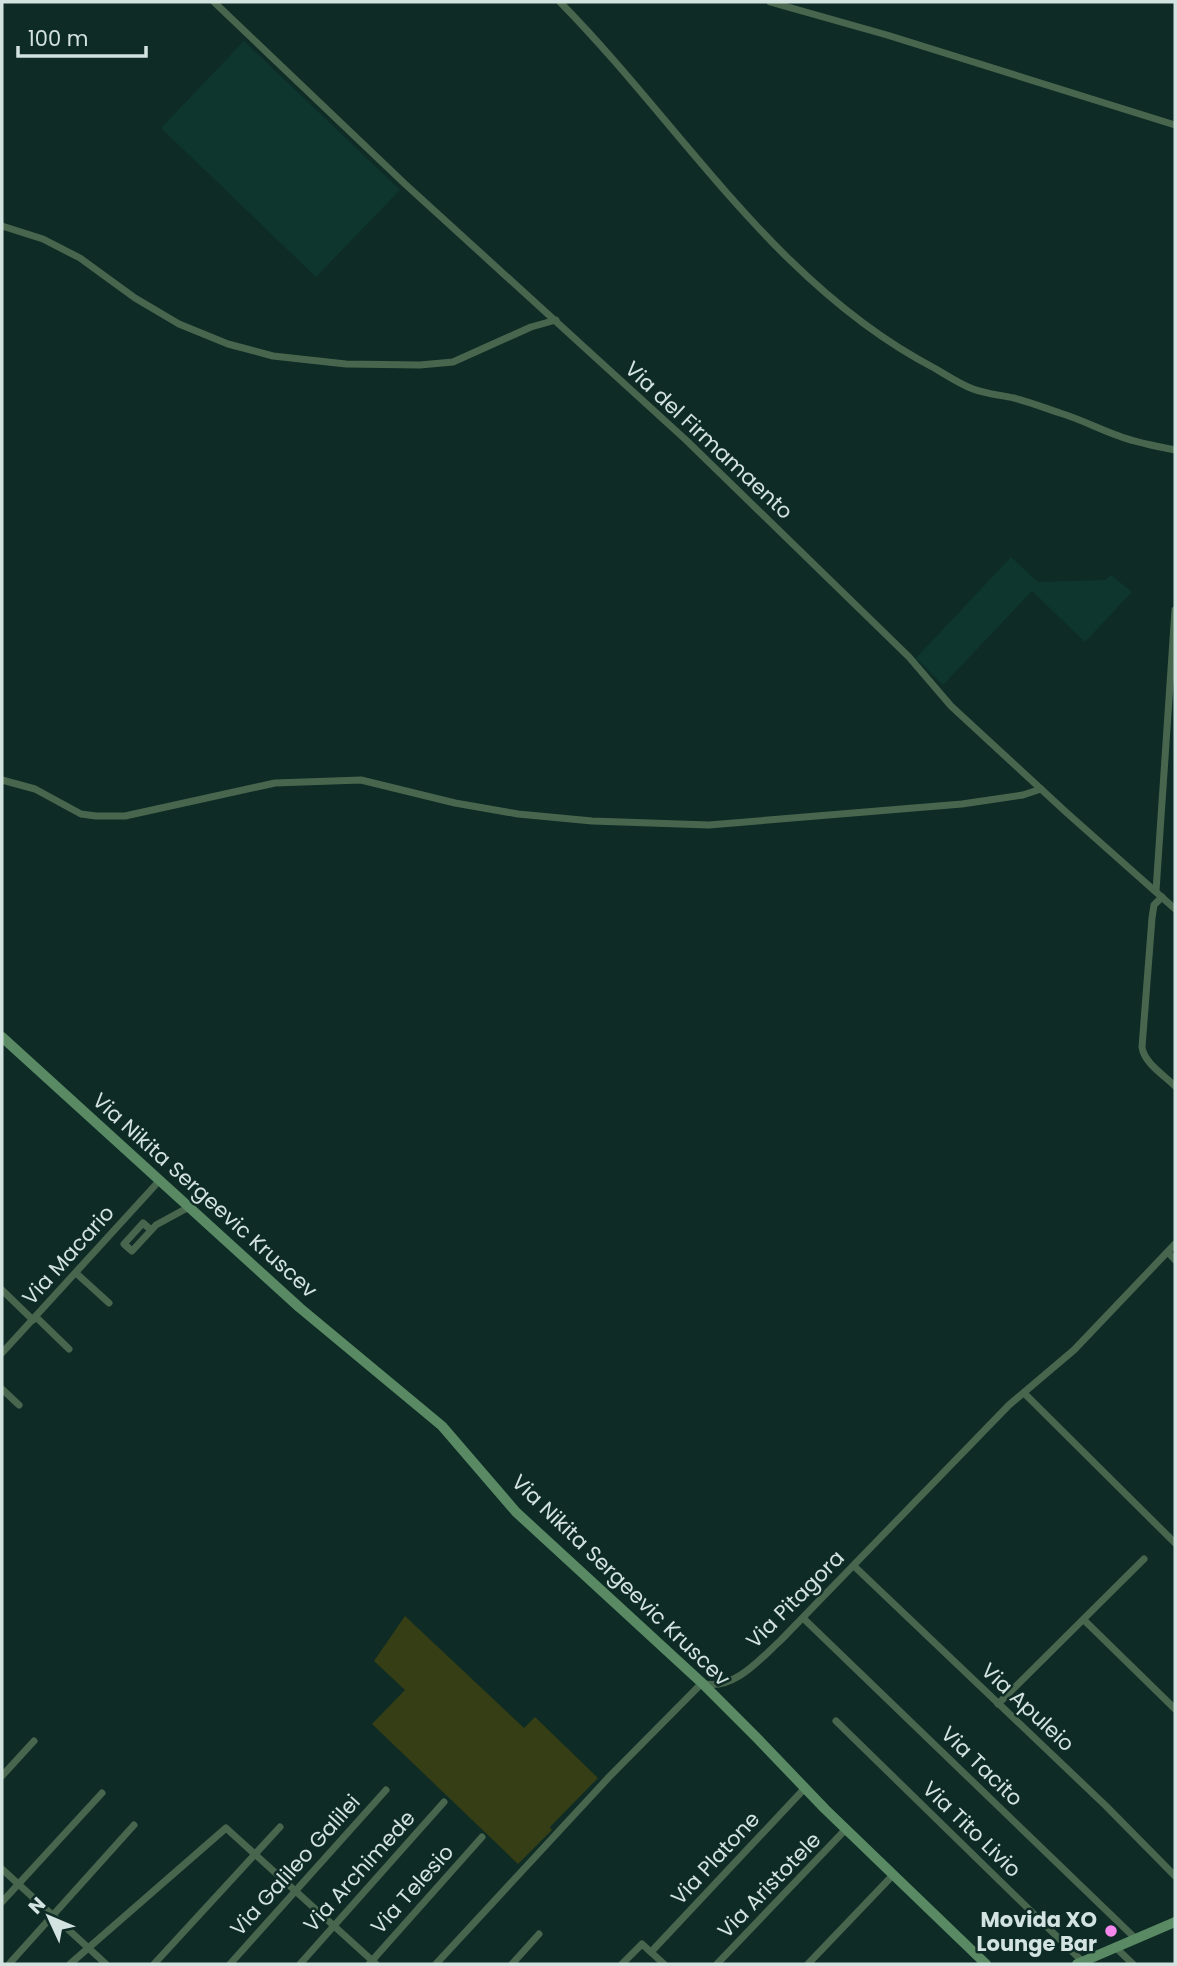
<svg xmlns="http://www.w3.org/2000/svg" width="1177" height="1966" font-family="Poppins,sans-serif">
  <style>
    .built { fill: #0e362f }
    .green { fill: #353e14 }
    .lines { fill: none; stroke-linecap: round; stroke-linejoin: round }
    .street { stroke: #48664d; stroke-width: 7 }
    .secondary { stroke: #598a63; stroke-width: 10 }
    .poi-dot { fill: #f688ed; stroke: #0e2b26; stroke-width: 2.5 }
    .labels { text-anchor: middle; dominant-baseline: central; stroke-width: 5; stroke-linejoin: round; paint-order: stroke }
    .street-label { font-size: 21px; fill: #d3e3df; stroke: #0e2b26 }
    .poi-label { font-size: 21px; font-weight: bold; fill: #d3e3df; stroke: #0e2b26; text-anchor: end }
  </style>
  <rect width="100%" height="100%" fill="#0e2b26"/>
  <g class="built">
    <polygon points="244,41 400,190 316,277 161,128"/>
    <polygon points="1011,557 1038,582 1105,580 1111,575 1132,592 1085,642 1032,591 943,685 916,658"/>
  </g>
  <polygon class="green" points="405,1616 524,1728 535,1717 598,1778 550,1827 552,1830 518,1864 372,1724 405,1690 374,1661"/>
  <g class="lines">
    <g class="street">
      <polyline points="214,2 405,184 686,440 909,657 951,706 1067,813 1175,909"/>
      <path d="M560 2C682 126 777 287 936 369 948 376 960 384 973 389 986 394 1001 395 1014 398 1030 402 1045 408 1060 413 1080 419 1099 429 1119 436 1137 443 1156 446 1175 450"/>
      <polyline points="770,2 887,35 1175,125"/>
      <polyline points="2,226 43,239 80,258 135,298 179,324 228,344 273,356 346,364 420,365 453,362 531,327 556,320"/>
      <polyline points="2,780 35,789 81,814 96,816 125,816 275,783 361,780 455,803 518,814 592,821 709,825 962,804 1023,795 1041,789"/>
      <polyline points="1156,891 1175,610"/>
      <path d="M1162 897 1154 905 1152 918 1142 1047C1144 1063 1164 1075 1175 1086"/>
      <polyline points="151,1230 143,1223 124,1244 132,1251 156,1225 189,1207"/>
      <polyline points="1168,1252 1175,1260"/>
      <polyline points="76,1273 109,1303"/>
      <polyline points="2,1290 33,1320"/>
      <polyline points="36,1317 69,1349"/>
      <polyline points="2,1353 160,1180"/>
      <polyline points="2,1389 19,1405"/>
      <polyline points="1024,1393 1175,1543"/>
      <polyline points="854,1566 1106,1806 1175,1876"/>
      <polyline points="803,1618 1136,1939"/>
      <polyline points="1084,1620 1175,1709"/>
      <polyline points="998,1704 1144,1559"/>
      <polyline points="836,1721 1083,1962"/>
      <polyline points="2,1776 34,1741"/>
      <polyline points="2,1869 106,1964"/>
      <polyline points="2,1902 102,1793"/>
      <polyline points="1115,1947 1133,1964"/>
      <polyline points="651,1952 805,1788"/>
      <polyline points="9,1964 134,1825"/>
      <polyline points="70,1964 226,1828 376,1964"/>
      <polyline points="154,1964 280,1827"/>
      <polyline points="230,1964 386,1790"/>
      <polyline points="300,1964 444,1802"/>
      <polyline points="369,1964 482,1837"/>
      <path d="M436 1964 609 1777 702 1683C733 1692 760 1659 781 1640L1009 1405 1074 1350 1175 1244"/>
      <polyline points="512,1964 539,1934"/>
      <polyline points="622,1964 642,1944 664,1964"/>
      <polyline points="717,1964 846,1829"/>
      <polyline points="808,1964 893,1875"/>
    </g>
    <g class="secondary">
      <polyline points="2,1037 300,1308 442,1426 516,1512 702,1683 757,1738 825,1809 986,1964"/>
      <polyline points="1077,1964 1175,1922"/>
    </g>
  </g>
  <circle class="poi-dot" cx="1111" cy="1931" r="7"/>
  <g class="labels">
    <g class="street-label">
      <text transform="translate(709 440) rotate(43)">Via del Firmamaento</text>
      <text transform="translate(205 1195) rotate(42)">Via Nikita Sergeevic Kruscev</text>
      <text transform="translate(68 1255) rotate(-48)">Via Macario</text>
      <text transform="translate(621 1580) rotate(44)">Via Nikita Sergeevic Kruscev</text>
      <text transform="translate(795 1599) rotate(-45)">Via Pitagora</text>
      <text transform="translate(1028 1707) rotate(43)">Via Apuleio</text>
      <text transform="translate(982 1766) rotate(44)">Via Tacito</text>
      <text transform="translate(972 1829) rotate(44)">Via Tito Livio</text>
      <text transform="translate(715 1858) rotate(-47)">Via Platone</text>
      <text transform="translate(295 1865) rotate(-48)">Via Galileo Galilei</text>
      <text transform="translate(359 1871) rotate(-48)">Via Archimede</text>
      <text transform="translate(769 1885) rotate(-46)">Via Aristotele</text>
      <text transform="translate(412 1889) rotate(-48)">Via Telesio</text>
    </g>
    <g class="poi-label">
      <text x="1097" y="1919">Movida XO<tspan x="1097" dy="24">Lounge Bar</tspan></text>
    </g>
  </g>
  <rect width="1177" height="1966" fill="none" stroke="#d3e3df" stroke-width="7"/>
  <g transform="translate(49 1917) rotate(314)" stroke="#0e2b26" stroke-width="5" paint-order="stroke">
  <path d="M0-5L12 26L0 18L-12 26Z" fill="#d3e3df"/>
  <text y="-10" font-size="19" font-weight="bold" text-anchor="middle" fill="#d3e3df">N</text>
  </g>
  <path d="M18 46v10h128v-10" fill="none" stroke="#d3e3df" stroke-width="3.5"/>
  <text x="28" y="46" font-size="21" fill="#d3e3df" stroke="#0e2b26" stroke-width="5" paint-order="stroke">100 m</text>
</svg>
